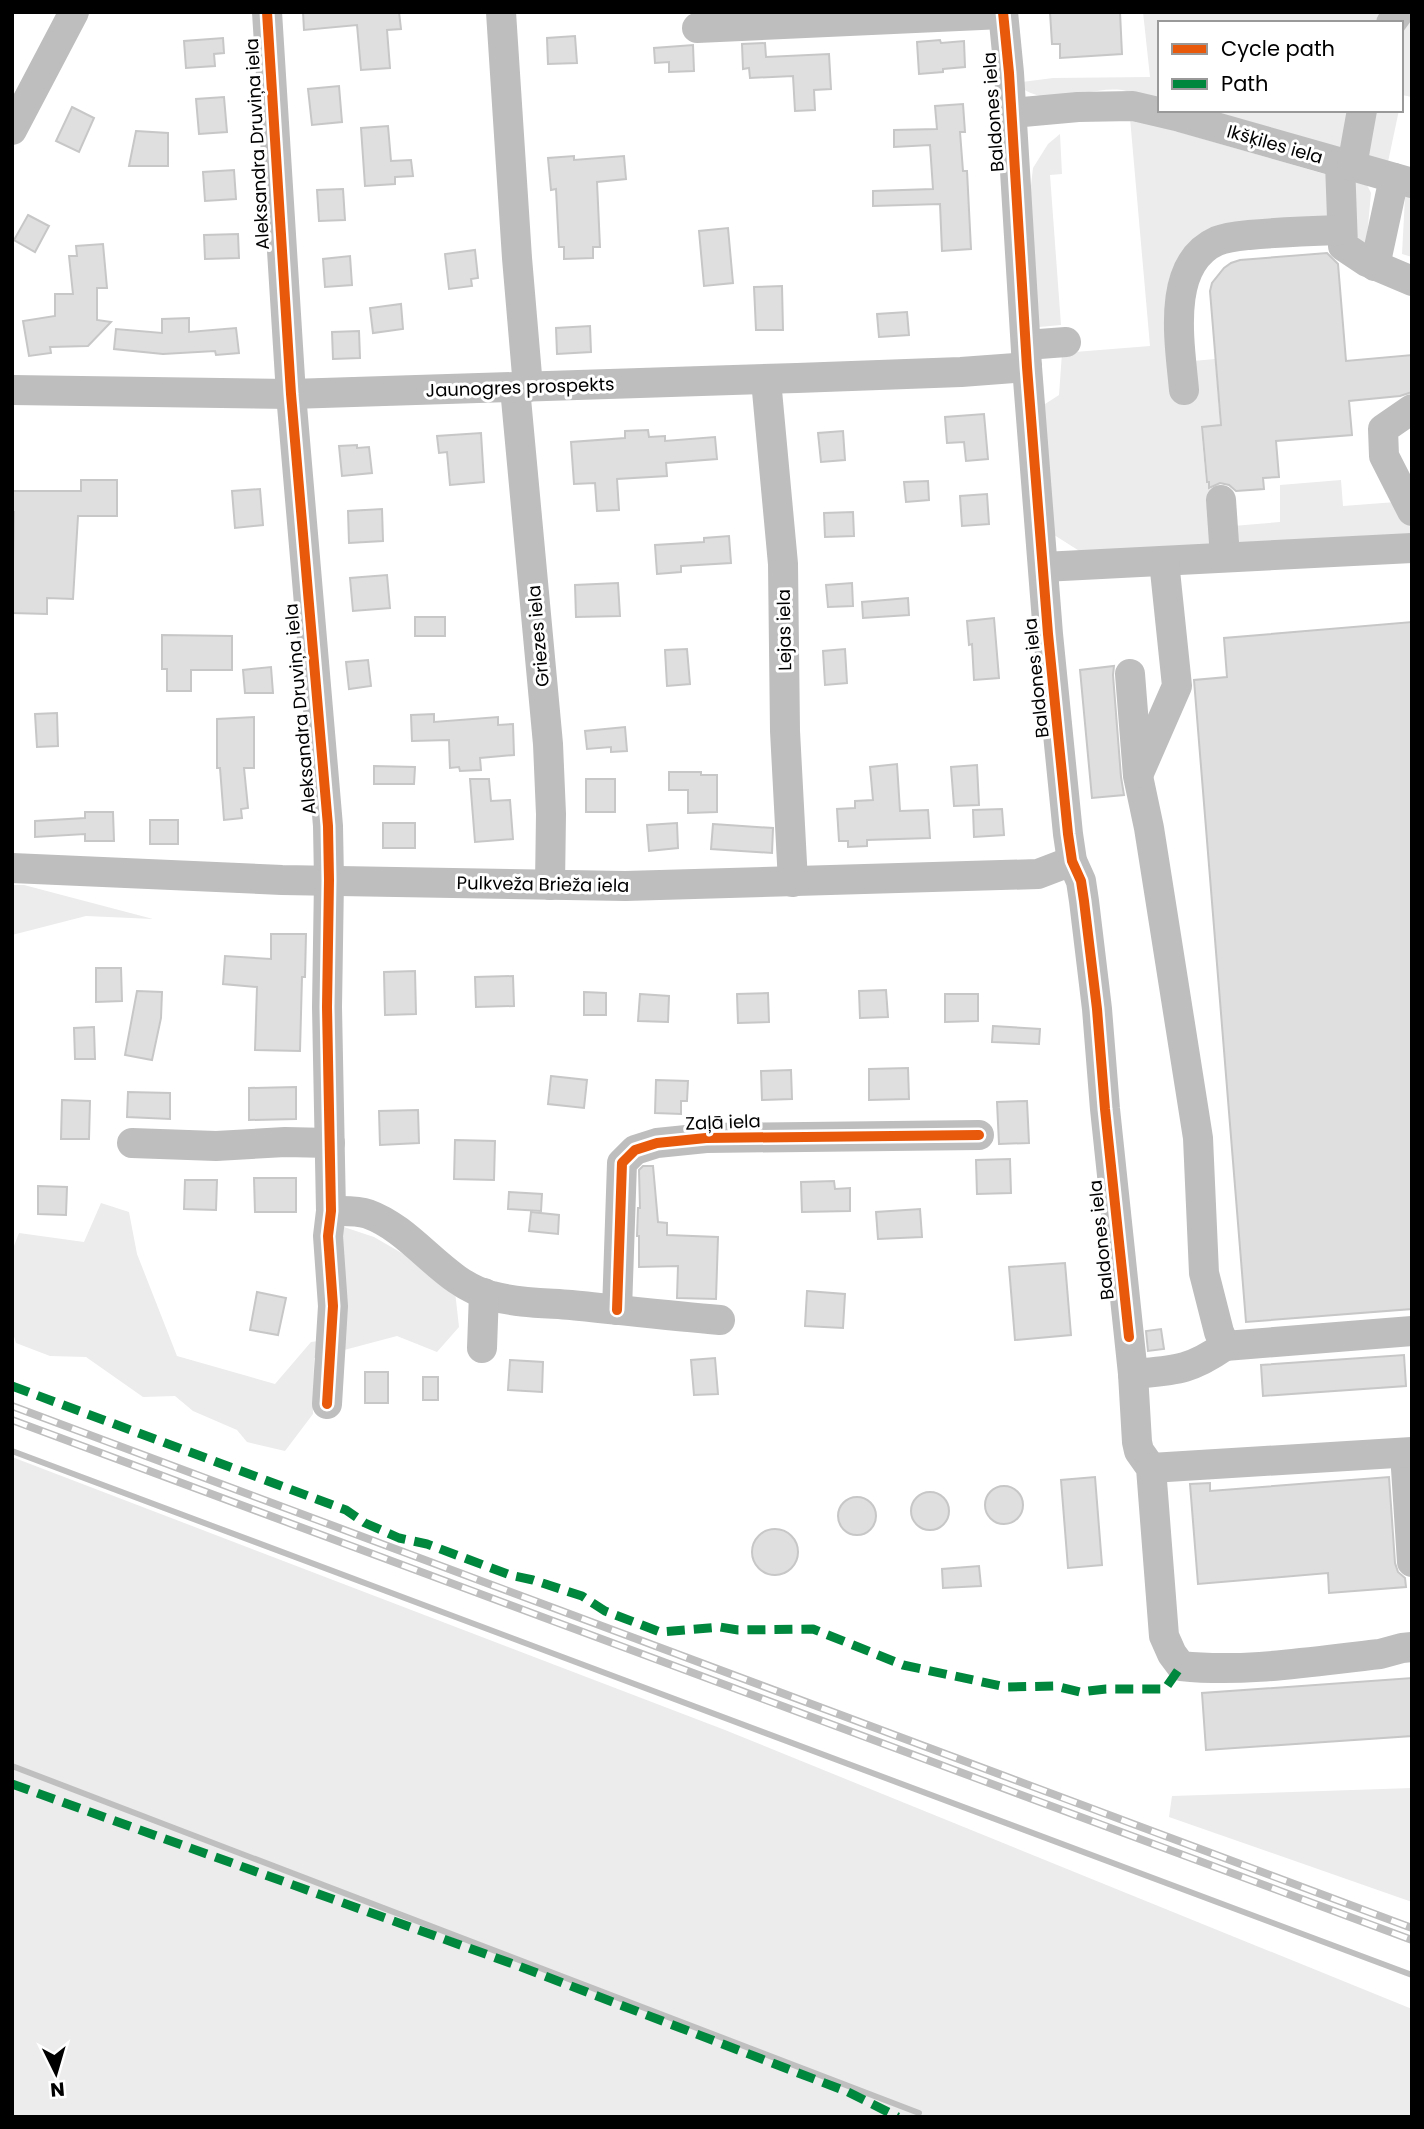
<svg xmlns="http://www.w3.org/2000/svg" width="1424" height="2129" font-family="Poppins,sans-serif">
  <style>
    .green { fill: #ececec }
    .lines { fill: none; stroke-linecap: round; stroke-linejoin: round }
    .stream { stroke: #bfbfbf; stroke-width: 6 }
    .building { fill: #dfdfdf; stroke: #c7c7c7; stroke-width: 2 }
    .minor { stroke: #bebebe; stroke-width: 30 }
    .rail-casing { stroke: #bebebe; stroke-width: 8 }
    .rail { stroke: #fff; stroke-width: 5; stroke-dasharray: 16; stroke-linecap: butt }
    .quiet { stroke: #00873e; stroke-width: 9; stroke-dasharray: 18 9; stroke-linecap: butt }
    .cycleway-casing { stroke: #fff; stroke-width: 15 }
    .cycleway { stroke: #e8590c; stroke-width: 10 }
    .labels { text-anchor: middle; dominant-baseline: central; stroke-width: 6; stroke-linejoin: round; paint-order: stroke }
    .street-label { font-size: 18px; fill: #000; stroke: #fff }
  </style>
  <rect width="100%" height="100%" fill="#fff"/>
  <g class="green">
    <path d="M1143 12H1392L1384 23H1160V100C1147 97 1134 92 1122 90 1090 86 1053 108 1023 89L1022 82 1053 78 1150 77Z"/>
    <polygon points="1412,13 1412,97 1402,95 1401,97 1401,23"/>
    <polygon points="1197,110 1356,110 1341,149"/>
    <polygon points="1368,110 1399,110 1388,162 1365,155"/>
    <polygon points="1130,118 1335,177 1339,222 1204,246 1182,362 1215,359 1220,425 1201,427 1206,483 1209,483 1220,537 1204,550 1081,552 1051,533 1042,406 1059,395 1062,353 1150,346"/>
    <polygon points="1060,134 1062,174 1050,175 1061,325 1039,327 1029,203 1033,168 1048,144"/>
    <polygon points="1352,180 1367,185 1371,193 1366,248 1348,226"/>
    <polygon points="1408,196 1412,196 1412,257 1402,254 1405,197"/>
    <polygon points="1341,480 1343,506 1396,502 1412,519 1412,539 1241,546 1235,539 1233,526 1280,522 1280,485"/>
    <polygon points="12,885 24,885 153,919 86,916 12,935"/>
    <polygon points="101,1203 129,1212 137,1254 177,1356 275,1384 311,1342 340,1338 338,1225 374,1237 412,1259 455,1291 459,1327 437,1352 397,1336 314,1358 313,1414 285,1451 247,1442 237,1430 193,1411 175,1396 143,1397 86,1357 50,1356 16,1343 12,1330 12,1251 19,1233 84,1242"/>
    <polygon points="12,1457 725,1730 1412,2009 1412,2117 12,2117"/>
    <polygon points="1412,1788 1412,1902 1169,1817 1172,1796"/>
  </g>
  <g class="lines">
    <g class="stream">
      <polyline points="12,1451 1412,1975"/>
      <polyline points="12,1766 919,2113"/>
    </g>
  </g>
  <g class="building">
    <polygon points="303,12 399,12 401,29 387,30 390,68 361,70 357,25 304,30"/>
    <polygon points="1050,12 1120,12 1122,54 1060,58 1060,44 1052,44"/>
    <polygon points="575,36 577,63 548,64 547,38"/>
    <polygon points="223,38 224,53 214,54 215,66 186,68 184,41"/>
    <polygon points="940,40 941,43 964,41 965,67 943,69 943,72 919,74 917,42"/>
    <polygon points="765,43 766,57 829,54 831,89 814,90 815,110 795,111 793,76 750,78 749,68 743,69 742,44"/>
    <polygon points="693,45 694,71 669,72 669,62 655,63 654,48"/>
    <polygon points="339,86 342,122 312,125 308,89"/>
    <polygon points="224,97 227,132 199,134 196,99"/>
    <polygon points="963,104 965,132 960,132 963,171 967,171 971,249 942,251 940,204 873,206 873,191 933,189 930,145 894,147 894,130 937,129 935,106"/>
    <polygon points="72,107 94,118 79,152 56,141"/>
    <polygon points="388,126 391,161 411,160 413,176 395,177 395,184 365,186 361,128"/>
    <polygon points="136,131 168,133 168,166 129,166"/>
    <polygon points="574,156 574,160 624,156 626,179 597,182 600,247 593,247 593,258 564,259 564,247 559,247 556,189 551,190 548,158"/>
    <polygon points="234,170 236,199 205,201 203,172"/>
    <polygon points="343,189 345,220 319,221 317,190"/>
    <polygon points="28,215 49,226 35,252 14,240"/>
    <polygon points="728,228 733,283 704,286 699,231"/>
    <polygon points="238,234 239,258 205,259 204,235"/>
    <polygon points="103,244 107,288 97,288 97,320 111,322 88,346 50,347 51,353 29,356 23,321 55,316 55,294 73,294 69,256 77,256 76,246"/>
    <polygon points="475,250 478,278 471,279 472,286 449,289 445,254"/>
    <polygon points="1327,253 1338,264 1346,361 1412,355 1412,392 1400,396 1349,401 1352,435 1276,441 1279,477 1263,478 1264,489 1236,491 1229,485 1220,483 1209,488 1209,482 1207,482 1202,427 1221,425 1210,291 1212,283 1224,268 1231,263 1240,260"/>
    <polygon points="350,256 352,285 325,287 323,259"/>
    <polygon points="782,286 783,330 756,330 754,287"/>
    <polygon points="401,304 403,329 373,333 370,308"/>
    <polygon points="907,312 909,335 879,337 877,314"/>
    <polygon points="189,318 189,332 236,328 239,353 216,355 215,351 163,354 114,349 116,329 162,333 162,319"/>
    <polygon points="590,326 591,352 557,354 556,328"/>
    <polygon points="359,331 360,358 333,359 332,332"/>
    <polygon points="984,414 988,459 966,461 964,442 947,443 945,417"/>
    <polygon points="648,430 649,437 665,436 665,441 715,437 717,459 666,463 667,476 617,479 619,510 597,511 595,483 574,484 571,442 625,438 625,431"/>
    <polygon points="843,431 845,460 821,462 818,433"/>
    <polygon points="481,433 484,482 450,485 447,452 439,453 437,436"/>
    <polygon points="357,445 357,448 369,447 372,473 342,476 339,446"/>
    <polygon points="81,480 117,480 117,516 78,516 73,599 47,598 47,614 12,613 14,512 12,512 12,491 81,491"/>
    <polygon points="928,481 929,500 906,502 904,482"/>
    <polygon points="260,489 263,525 235,528 232,491"/>
    <polygon points="987,494 989,524 962,526 960,496"/>
    <polygon points="382,509 383,541 349,543 348,511"/>
    <polygon points="853,512 854,536 825,537 824,513"/>
    <polygon points="729,536 731,563 681,566 681,572 657,574 655,545 704,542 704,538"/>
    <polygon points="387,575 390,608 353,611 350,578"/>
    <polygon points="618,583 620,616 576,617 575,585"/>
    <polygon points="852,583 853,606 828,607 826,585"/>
    <polygon points="908,598 909,615 863,618 862,602"/>
    <rect x="415" y="617" width="30" height="19"/>
    <polygon points="994,618 999,678 974,680 972,644 969,645 967,621"/>
    <polygon points="1412,622 1412,1309 1246,1322 1194,680 1227,677 1224,638"/>
    <polygon points="162,635 232,636 232,670 191,670 191,691 167,691 167,669 162,669"/>
    <polygon points="687,649 690,684 667,686 665,650"/>
    <polygon points="845,649 847,683 825,685 823,651"/>
    <polygon points="368,660 371,686 349,689 346,662"/>
    <polygon points="1114,666 1113,675 1121,777 1124,795 1092,798 1080,670"/>
    <polygon points="271,667 273,693 245,693 243,670"/>
    <polygon points="57,713 58,746 37,747 35,714"/>
    <polygon points="434,714 434,722 498,717 498,725 513,724 514,755 480,758 481,770 460,771 459,767 450,768 449,740 412,741 411,715"/>
    <polygon points="254,717 254,768 244,768 248,808 241,809 242,818 224,820 220,768 217,768 217,719"/>
    <polygon points="625,727 627,751 611,752 611,747 587,749 585,731"/>
    <polygon points="897,764 900,811 928,810 930,838 867,840 867,846 848,847 848,841 839,841 837,809 855,808 855,801 873,800 870,767"/>
    <polygon points="977,765 979,805 954,806 951,767"/>
    <polygon points="374,766 415,767 414,784 374,784"/>
    <polygon points="669,772 701,772 701,775 717,775 717,812 688,813 688,790 669,790"/>
    <polygon points="470,779 489,779 491,801 510,800 513,839 475,842"/>
    <rect x="586" y="779" width="29" height="33"/>
    <polygon points="1002,809 1004,835 974,837 973,810"/>
    <polygon points="85,812 113,812 114,841 85,841 85,834 35,837 35,821 85,818"/>
    <rect x="150" y="820" width="28" height="24"/>
    <rect x="383" y="823" width="32" height="25"/>
    <polygon points="677,823 678,848 649,851 647,825"/>
    <polygon points="713,824 773,828 772,853 711,849"/>
    <polygon points="271,934 306,934 305,977 302,977 300,1051 255,1050 257,987 223,984 225,956 271,959"/>
    <polygon points="96,968 121,968 122,1001 96,1002"/>
    <polygon points="415,971 416,1014 385,1015 384,972"/>
    <polygon points="513,976 514,1006 476,1007 475,977"/>
    <polygon points="886,990 888,1017 860,1018 859,991"/>
    <polygon points="137,991 162,992 161,1018 152,1060 125,1055"/>
    <polygon points="584,992 606,993 606,1015 584,1015"/>
    <polygon points="768,993 769,1022 738,1023 737,994"/>
    <polygon points="640,994 669,996 668,1022 638,1021"/>
    <polygon points="945,994 978,994 978,1021 945,1022"/>
    <polygon points="993,1026 1040,1029 1039,1044 992,1042"/>
    <polygon points="94,1027 95,1059 75,1059 74,1028"/>
    <polygon points="908,1068 909,1099 869,1100 869,1069"/>
    <polygon points="791,1070 792,1099 762,1100 761,1071"/>
    <polygon points="551,1076 587,1080 584,1108 548,1104"/>
    <polygon points="656,1080 688,1081 687,1101 681,1101 681,1114 655,1113"/>
    <polygon points="296,1087 296,1119 249,1120 249,1088"/>
    <polygon points="128,1092 170,1093 170,1119 127,1117"/>
    <polygon points="62,1100 90,1101 89,1139 61,1139"/>
    <polygon points="1027,1101 1029,1143 999,1144 997,1102"/>
    <polygon points="418,1110 419,1143 380,1145 379,1111"/>
    <polygon points="455,1140 495,1141 494,1180 454,1179"/>
    <polygon points="1010,1159 1011,1193 977,1194 976,1160"/>
    <polygon points="643,1166 653,1166 658,1222 667,1223 667,1235 718,1237 716,1299 677,1298 678,1266 639,1267 639,1236 637,1236 638,1208 640,1208 639,1170"/>
    <polygon points="254,1178 296,1178 296,1212 255,1212"/>
    <polygon points="185,1180 217,1180 216,1210 184,1209"/>
    <polygon points="834,1181 835,1189 850,1188 850,1211 802,1212 801,1182"/>
    <polygon points="38,1186 67,1187 66,1215 38,1214"/>
    <polygon points="509,1192 542,1194 541,1211 508,1209"/>
    <polygon points="920,1209 922,1237 878,1239 876,1212"/>
    <polygon points="531,1212 559,1215 558,1234 529,1231"/>
    <polygon points="1065,1263 1071,1335 1015,1340 1009,1267"/>
    <polygon points="807,1291 845,1294 843,1328 805,1326"/>
    <polygon points="257,1292 286,1298 278,1335 250,1330"/>
    <polygon points="1161,1329 1164,1349 1148,1351 1146,1331"/>
    <polygon points="1404,1355 1406,1386 1263,1396 1261,1365"/>
    <polygon points="715,1358 718,1394 694,1395 691,1360"/>
    <polygon points="510,1360 543,1362 542,1392 508,1390"/>
    <rect x="365" y="1372" width="23" height="31"/>
    <rect x="423" y="1377" width="15" height="23"/>
    <polygon points="1095,1477 1102,1565 1068,1568 1061,1480"/>
    <polygon points="1389,1477 1395,1563 1398,1572 1405,1578 1406,1587 1329,1593 1328,1573 1198,1584 1190,1484 1210,1483 1210,1491"/>
    <circle cx="1004" cy="1505" r="19"/>
    <circle cx="930" cy="1511" r="19"/>
    <circle cx="857" cy="1516" r="19"/>
    <circle cx="775" cy="1552" r="23"/>
    <polygon points="979,1566 981,1586 943,1588 942,1569"/>
    <polygon points="1412,1678 1412,1736 1206,1750 1202,1693"/>
  </g>
  <g class="lines">
    <g class="minor">
      <polyline points="267,12 291,394 328,826 329,880 327,1007 331,1211 328,1236 333,1306 327,1404"/>
      <polyline points="501,12 517,258 528,387"/>
      <path d="M1003 12 1009 73 1027 367 1048 634 1068 834 1072 861 1081 881 1084 901 1097 1009 1105 1109 1133 1374 1137 1442 1139 1451 1151 1468 1164 1636 1172 1654 1181 1666C1247 1673 1314 1661 1380 1654L1402 1648 1412 1647"/>
      <polyline points="1391,23 1399,12"/>
      <polyline points="697,28 1003,14"/>
      <polyline points="1012,113 1078,107 1133,106 1180,117 1412,183"/>
      <polyline points="12,130 74,12"/>
      <polyline points="1340,163 1343,246 1367,262 1412,281"/>
      <polyline points="1352,166 1362,110"/>
      <polyline points="1375,266 1394,178"/>
      <polyline points="1026,345 1066,342"/>
      <polyline points="766,380 783,564 785,731 793,882"/>
      <polyline points="515,388 548,744 551,814 550,885"/>
      <polyline points="12,390 291,394 797,378 961,372 1027,367"/>
      <path d="M1184 390C1180 344 1165 264 1217 241 1227 237 1239 236 1249 235 1280 232 1311 231 1341 230"/>
      <polyline points="1412,409 1383,429 1384,456 1412,511"/>
      <polyline points="1221,500 1225,557"/>
      <polyline points="1043,567 1412,548"/>
      <polyline points="1130,674 1138,776 1149,828 1198,1138 1204,1273 1219,1332 1225,1346 1412,1331"/>
      <polyline points="1139,773 1177,686 1164,561"/>
      <polyline points="12,868 282,880 625,886 1038,874 1072,861"/>
      <polyline points="132,1143 216,1146 285,1142 330,1143"/>
      <path d="M331 1211C343 1211 357 1210 368 1214 415 1231 443 1284 492 1296 517 1303 545 1303 571 1305 621 1310 671 1316 720 1320"/>
      <polyline points="617,1310 622,1163 635,1150 657,1143 706,1138 979,1135"/>
      <polyline points="482,1348 484,1293"/>
      <path d="M1133 1374C1175 1370 1189 1371 1225 1346"/>
      <polyline points="1405,1453 1412,1562"/>
      <polyline points="1151,1468 1412,1452"/>
    </g>
    <defs>
      <g id="rail">
        <polyline points="12,1406 1412,1928"/>
        <polyline points="12,1420 1412,1940"/>
      </g>
    </defs>
    <use href="#rail" class="rail-casing"/>
    <use href="#rail" class="rail"/>
    <g class="quiet">
      <polyline points="12,1386 346,1510 365,1523 399,1538 427,1544 510,1575 533,1580 582,1596 605,1611 660,1632 720,1627 738,1630 813,1629 903,1665 1006,1687 1055,1686 1080,1692 1106,1689 1165,1689 1181,1666"/>
      <polyline points="12,1784 516,1965 848,2092 898,2117"/>
    </g>
    <defs>
      <g id="cycleway">
        <polyline points="267,12 291,394 328,826 329,880 327,1007 331,1211 328,1236 333,1306 327,1404"/>
        <polyline points="1003,12 1009,73 1027,367 1048,634 1068,834 1072,861 1081,881 1084,901 1097,1009 1105,1109 1129,1337"/>
        <polyline points="617,1310 622,1163 635,1150 657,1143 706,1138 979,1135"/>
      </g>
    </defs>
    <use href="#cycleway" class="cycleway-casing"/>
    <use href="#cycleway" class="cycleway"/>
  </g>
  <g class="labels">
    <g class="street-label">
      <text transform="translate(993 112) rotate(-94)">Baldones iela</text>
      <text transform="translate(257 144) rotate(-93)">Aleksandra Druviņa iela</text>
      <text transform="translate(1275 144) rotate(16)">Ikšķiles iela</text>
      <text transform="translate(520 387) rotate(-2)">Jaunogres prospekts</text>
      <text transform="translate(784 630) rotate(-91)">Lejas iela</text>
      <text transform="translate(538 636) rotate(-95)">Griezes iela</text>
      <text transform="translate(1036 678) rotate(-96)">Baldones iela</text>
      <text transform="translate(300 709) rotate(-95)">Aleksandra Druviņa iela</text>
      <text transform="translate(543 884) rotate(1)">Pulkveža Brieža iela</text>
      <text transform="translate(723 1122) rotate(-2)">Zaļā iela</text>
      <text transform="translate(1101 1240) rotate(-96)">Baldones iela</text>
    </g>
  </g>
  <rect width="1424" height="2129" fill="none" stroke="#000000" stroke-width="28"/>
  <rect x="1158" y="21" width="245" height="91" fill="#ffffff" stroke="#999999" stroke-width="2"/>
  <rect x="1172" y="44" width="35" height="10" fill="#e8590c" stroke="#999999" stroke-width="2"/>
  <text x="1221" y="56" font-size="21" fill="#000000">Cycle path</text>
  <rect x="1172" y="79" width="35" height="10" fill="#00873e" stroke="#999999" stroke-width="2"/>
  <text x="1221" y="91" font-size="21" fill="#000000">Path</text>
  <g transform="translate(56 2073) rotate(175)" stroke="#ffffff" stroke-width="5" paint-order="stroke">
  <path d="M0-5L12 26L0 18L-12 26Z" fill="#000000"/>
  <text y="-10" font-size="19" font-weight="bold" text-anchor="middle" fill="#000000">N</text>
  </g>
</svg>
